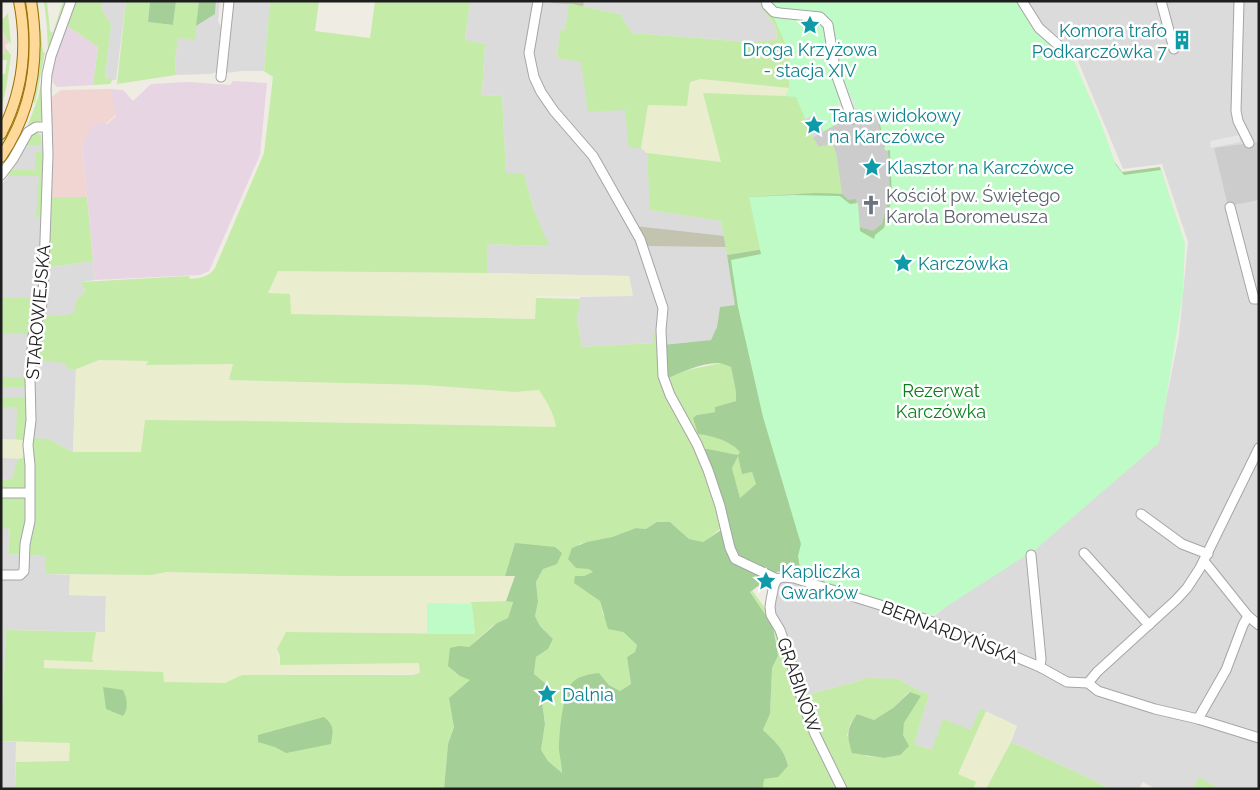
<svg xmlns="http://www.w3.org/2000/svg" width="1260" height="790" font-family="Raleway,sans-serif">
  <style>
    .residential { fill: #dcdbdb }
    .commercial { fill: #f0d5d2 }
    .industrial { fill: #e8d5e4 }
    .religious { fill: #ccc }
    .construction { fill: #c3c4af }
    .farmland { fill: #eaeece }
    .grass { fill: #c5eba8; fill-rule: evenodd }
    .forest { fill: #a4cf97; fill-rule: evenodd }
    .park { fill: #bffbc7 }
    .parking { fill: #e6e6e6 }
    .plaza { fill: #d8d8e5 }
    .lines { fill: none; stroke-linecap: round; stroke-linejoin: round }
    .minor-casing { stroke: #a5a5a5; stroke-width: 11 }
    .major-casing { stroke: #976f00; stroke-width: 12 }
    .minor { stroke: #fff; stroke-width: 9 }
    .major { stroke: #fed99a; stroke-width: 10 }
    .labels { text-anchor: middle; dominant-baseline: central; stroke-width: 5; stroke-linejoin: round; paint-order: stroke }
    .culture-label { font-size: 18px; fill: #0d838f; stroke: #fff; text-anchor: start }
    .worship-label { font-size: 18px; fill: #5b616d; stroke: #fff; text-anchor: start }
    .street-label { font-size: 18px; fill: #1e1e1e; stroke: #fff }
    .park-label { font-size: 18px; fill: #097f1a; stroke: #fff }
  </style>
  <rect width="100%" height="100%" fill="#efece3"/>
  <g class="residential">
    <polygon points="101,1 126,1 116,80 105,78 111,25 101,8"/>
    <polygon points="216,1 220,1 218,22 221,26 217,72 211,74 176,75 175,60 178,37 194,39 196,26 215,14"/>
    <polygon points="234,1 270,1 264,71 241,71 226,73"/>
    <polygon points="468,1 762,1 761,7 776,27 777,41 748,42 632,33 620,14 572,4 565,31 560,31 557,58 644,70 641,148 647,153 651,210 721,221 736,305 720,307 717,327 711,340 659,345 656,333 653,334 653,343 582,347 577,320 580,297 632,296 629,276 487,273 487,244 548,246 534,210 524,174 506,174 502,96 479,95 482,93 485,44 465,41 470,2"/>
    <polygon points="1027,1 1259,1 1259,789 1220,789 1199,778 1193,789 1155,789 1143,782 1139,789 1110,789 1087,777 1011,742 1017,726 980,709 972,730 932,750 914,744 929,695 910,686 899,679 862,680 803,696 775,617 772,606 778,582 785,580 925,623 1158,440 1179,336 1188,242 1162,164 1123,169 1073,49 1040,22"/>
    <polygon points="26,145 44,145 38,298 44,268 93,261 95,280 81,282 111,361 99,360 76,369 73,452 48,439 23,459 14,472 12,479 1,480 1,185 7,178"/>
    <polygon points="1,490 10,528 8,554 46,556 46,574 70,575 69,595 106,596 106,597 105,632 6,630 3,701 1,701"/>
    <polygon points="1,741 16,742 15,789 1,789"/>
  </g>
  <g class="commercial">
    <polygon points="1,14 4,35 9,42 5,46 5,53 1,56"/>
    <polygon points="110,89 123,90 132,101 82,144 87,197 48,197 51,150 52,97 61,90"/>
  </g>
  <g class="industrial">
    <polygon points="66,25 98,47 93,85 57,87 53,83 52,75 57,54 55,53"/>
    <polygon points="233,81 267,83 260,155 209,271 200,275 95,280 82,143 86,140 86,135 95,123 107,124 116,116 111,90 123,90 133,101 151,84 189,82 230,85"/>
  </g>
  <g class="religious">
    <polygon points="877,111 885,150 890,150 893,204 884,228 875,235 860,231 843,204 815,193 731,198 813,137 838,123"/>
    <polygon points="1259,142 1259,200 1228,206 1214,148"/>
  </g>
  <g class="construction">
    <polygon points="551,1 584,1 583,7 572,4 551,3"/>
    <polygon points="635,226 724,236 726,247 645,246"/>
  </g>
  <g class="farmland">
    <polygon points="701,79 789,88 786,96 721,162 647,153 641,148 648,105 687,105 690,82"/>
    <polygon points="277,271 487,273 629,276 633,296 536,296 535,319 290,314 268,294"/>
    <polygon points="99,360 149,361 147,365 233,364 229,380 425,385 515,392 539,390 547,401 554,416 557,427 255,421 145,420 142,452 73,452 76,369"/>
    <polygon points="1,439 26,440 23,459 1,458"/>
    <polygon points="165,572 338,576 515,576 506,601 471,602 475,634 286,632 277,649 280,665 419,663 421,674 242,675 225,684 192,683 164,682 163,672 44,668 44,660 92,658 96,632 105,632 106,596 69,595 70,575 152,575"/>
    <polygon points="986,711 1017,726 1001,763 986,789 973,789 975,782 958,774"/>
    <polygon points="16,742 70,742 69,761 16,762"/>
  </g>
  <g class="grass">
    <path d="M23 1H26C35 56 28 100 1 148 1 139 16 113 20 102 30 68 28 36 23 1Z"/>
    <path d="M36 1H38L43 52 45 53 35 103 33 102C42 68 41 36 36 1Z"/>
    <polygon points="44,1 47,1 50,31 53,33 63,1 66,1 48,50 47,28"/>
    <polygon points="74,1 101,1 101,8 111,25 105,78 113,79 110,84 93,85 98,47 66,25"/>
    <polygon points="126,1 150,1 148,22 173,25 176,1 199,1 195,40 178,38 175,60 176,75 117,84"/>
    <path d="M270 1H319L315 31 370 38 375 1 470 2 465 40 485 44 482 93 480 95 502 96 506 173 524 174 534 210 549 246 487 244V273L278 271 268 293 290 294 291 314 535 319 536 298 580 299 577 320 582 347 653 343V333H656L660 364 714 492 721 528 706 540 722 575 689 539 670 522 776 640 773 626 750 592 752 590 771 617 840 789H763L764 779 788 765C785 750 775 741 763 730L770 714 772 668 778 656 646 529 636 528 612 537 579 544 576 567 589 569 594 572 584 576H575L590 593 600 601 603 615 637 645 635 652 627 657 631 684 620 691 609 685 599 673 567 694C561 724 559 743 563 774L548 761 541 750 545 724 542 702 546 684 534 674 536 657 548 649 553 639 540 626 535 616 538 602 536 582 543 569 515 543 505 576H338L166 572 152 575 46 574V556L8 554 10 529 1 528V480L12 479 18 459 23 458 26 440 16 439 17 407H1V398H29L30 438 48 439 73 452H141L145 420 255 421 556 427C554 413 547 402 539 390L515 392 425 385 229 380 233 364 146 365 148 361 99 360 76 369H68L65 363 32 360 31 334 1 333V298H44L42 315 64 316 74 313 77 299 85 292 81 282 189 276 190 279C200 278 209 277 215 268L264 153 273 77 264 71Z"/>
    <polygon points="762,1 772,13 844,121 813,137 819,147 824,145 825,146 832,141 837,157 842,194 815,193 750,197 776,247 727,255 721,221 650,210 647,153 721,162 703,93 786,96 789,88 701,79 690,82 687,106 648,105 641,148 629,148 625,110 588,112 581,62 557,58 560,30 565,31 569,5 572,4 620,14 632,33 748,42 777,40 776,27 761,7"/>
    <path d="M8 13 11 44C3 35 3 32 2 20Z"/>
    <polygon points="5,47 11,55 6,89 1,110 1,74 5,74 7,60 1,60 1,56 5,53"/>
    <polygon points="47,56 43,117 41,121 29,127 28,125 38,98"/>
    <polygon points="36,132 41,135 42,145 26,145 33,133"/>
    <polygon points="36,152 44,152 43,217 36,217 39,176 8,176 10,170 35,170"/>
    <polygon points="48,197 87,197 93,261 44,268"/>
    <path d="M721 363 731 367 736 392V401L715 407V412L697 415 698 434C713 435 730 440 740 452L738 455 742 473 752 472 756 484 740 498 732 468 738 455 708 449H699L666 379 683 371Z"/>
    <polygon points="1,377 28,378 28,387 1,387"/>
    <polygon points="513,601 508,618 492,626 469,647 470,679 448,744 444,789 15,789 16,762 69,761 70,743 1,741 1,701 3,701 6,630 96,632 92,658 93,662 44,660 44,668 163,672 164,682 225,683 242,675 413,675 420,673 419,663 280,665 280,656 277,649 286,632 475,634 471,602"/>
    <path d="M863 678 899 679 910 686 929 695 914 744 932 750 943 719 971 730 980 709 986 711 958 774 976 782 973 789H844L827 753 803 696 862 680ZM909 692 921 696 904 723 900 755 884 758 866 756 847 736 850 724 857 714 874 720 893 708Z"/>
    <polygon points="1011,742 1087,777 1110,789 986,789"/>
    <polygon points="1199,777 1220,789 1193,789"/>
  </g>
  <g class="forest">
    <polygon points="150,1 176,1 173,25 148,22"/>
    <polygon points="199,1 216,1 215,14 196,26"/>
    <path d="M784 1 1038 26 1070 52 1114 161 1122 172 1160 167 1183 240 802 577 801 574 791 569 777 572 750 592 773 626 778 656 772 668 770 714 763 730C775 741 785 750 788 766L778 777 764 779 763 789H444L448 744 454 727 449 698 470 680 460 676 448 666 450 648 459 646 469 647 497 623 508 618 513 602 506 601 515 576H505L515 543 555 547 562 553 557 564 543 569 536 582 538 602 535 616 540 626 553 639 548 649 536 657 534 674 546 684 542 702 545 724 541 750 548 761 562 773C562 766 560 758 559 750 559 734 562 698 571 684 577 676 590 674 599 673L609 685 620 691 631 684 627 657 635 652 637 645 623 632 608 629 600 601 574 583 575 576H584L593 572 589 569 576 568 568 559 572 548 587 542 612 537 636 528 646 529 657 522H670L689 539 703 542 724 528 699 449H708L738 455 740 452C729 440 713 436 698 434L693 418 697 415 715 412V407L736 401V392L731 367C728 366 724 364 720 363 704 362 681 372 666 379L662 345 711 340 717 327 720 307 735 305 727 255 776 247 754 203 749 197 815 193 842 194 848 200 856 199 859 227 873 231 882 224 890 195 888 146 884 147 875 107ZM738 456 742 474 752 472 756 484 740 498 732 468Z"/>
    <path d="M103 687 123 690C127 698 129 708 123 716L106 709Z"/>
    <path d="M910 692 921 696 904 723 903 735 909 746 900 755 884 758 852 753C847 735 846 730 857 714L874 720 893 708Z"/>
    <path d="M324 717C335 726 333 731 331 744L286 753 275 747 258 742V735Z"/>
  </g>
  <g class="park">
    <polygon points="769,1 1020,1 1039,29 1072,56 1101,123 1116,165 1124,175 1161,170 1185,243 1183,293 1159,443 1036,549 924,621 803,586 798,556 801,544 763,417 738,307 731,260 761,254 749,197 793,195 840,196 850,204 858,203 860,231 874,239 875,235 884,228 892,199 890,150 886,151 877,111 838,123 813,137 796,97 786,96 789,88 789,52 772,13"/>
    <polygon points="427,603 472,604 475,634 427,634"/>
  </g>
  <g class="parking">
    <polygon points="846,90 852,98 858,117 844,121 841,116 837,104 844,101"/>
    <polygon points="1239,135 1240,142 1211,148 1210,141"/>
  </g>
  <polygon class="plaza" points="816,114 823,131 813,137 805,119"/>
  <g class="lines">
    <defs>
      <g id="minor">
        <polyline points="538,1 529,53 534,77 541,92 554,111 593,156 640,239 663,308 661,330 663,376 670,395 697,444 708,470 720,506 730,548 735,559 777,579 784,577 794,578 925,619 1040,667 1067,682 1088,683 1098,691 1155,709 1198,719 1259,738"/>
        <polyline points="766,1 767,5 774,12 780,13 820,17 828,25 836,74 852,119"/>
        <polyline points="1022,1 1039,28 1064,50"/>
        <polyline points="1161,1 1174,49"/>
        <polyline points="1239,1 1236,111 1238,121 1249,143"/>
        <polyline points="221,77 229,1"/>
        <polyline points="1,175 13,159 28,132 36,127 47,127"/>
        <polyline points="1230,207 1254,299 1259,299"/>
        <polyline points="1,493 29,493"/>
        <polyline points="1141,514 1182,544 1208,554"/>
        <polyline points="1084,553 1149,625"/>
        <polyline points="1031,555 1041,659 1040,667"/>
        <polyline points="1204,561 1248,616 1259,625"/>
        <polyline points="1,575 20,575 24,571 25,544 30,521 30,465 28,445 31,420 30,379 32,350 33,336 41,309 43,297 48,155 46,89 47,74 51,56 71,1"/>
        <polyline points="777,579 774,585 771,600 770,607 771,615 780,630 796,677 803,704 815,734 842,789"/>
        <polyline points="1088,683 1097,672 1176,600 1187,588 1200,568 1259,448"/>
        <polyline points="1198,719 1226,670 1243,625 1248,616"/>
      </g>
      <g id="major">
        <path d="M1 134C23 92 28 47 19 1"/>
        <path d="M1 157C33 110 40 56 31 1"/>
      </g>
    </defs>
    <use href="#minor" class="minor-casing"/>
    <use href="#major" class="major-casing"/>
    <use href="#minor" class="minor"/>
    <use href="#major" class="major"/>
  </g>
  <defs>
    <symbol id="sight-bare" viewBox="-9 -9 18 18"><path d="M0-6L1.8-2.2L6-1.7L2.9 1.2L3.7 5.4L0 3.3L-3.7 5.4L-2.9 1.2L-6-1.7L-1.8-2.2Z" fill="#0f9aa8" stroke="#fff" stroke-width="2.5" paint-order="stroke"/></symbol>
    <symbol id="building-bare" viewBox="-9 -9 18 18"><path d="M-4-6H4V6H1V3H-1V6H-4ZM-2.5-4.3h1.7v1.8h-1.7ZM.8-4.3h1.7v1.8H.8ZM-2.5-1h1.7V.8h-1.7ZM.8-1h1.7V.8H.8Z" fill="#0f9aa8" stroke="#fff" stroke-width="2.5" paint-order="stroke"/></symbol>
    <symbol id="church-bare" viewBox="-9 -9 18 18"><path d="M-1.2-6h2.4v3.5h3.3v2.4h-3.3V6h-2.4V-.1h-3.3v-2.4h3.3Z" fill="#6b7280" stroke="#fff" stroke-width="2.5" paint-order="stroke"/></symbol>
  </defs>
  <g fill-rule="evenodd">
    <use href="#sight-bare" x="796" y="11" width="28" height="28"/>
    <use href="#building-bare" x="1168" y="26" width="28" height="28"/>
    <use href="#sight-bare" x="800" y="111" width="28" height="28"/>
    <use href="#sight-bare" x="858" y="153" width="28" height="28"/>
    <use href="#church-bare" x="857" y="191" width="28" height="28"/>
    <use href="#sight-bare" x="889" y="249" width="28" height="28"/>
    <use href="#sight-bare" x="752" y="567" width="28" height="28"/>
    <use href="#sight-bare" x="533" y="680" width="28" height="28"/>
  </g>
  <g class="labels">
    <g class="culture-label">
      <text x="1167" y="30" text-anchor="end">Komora trafo<tspan x="1167" dy="21">Podkarczówka 7</tspan></text>
      <text x="810" y="49" text-anchor="middle">Droga Krzyżowa<tspan x="810" dy="21">- stacja XIV</tspan></text>
      <text x="829" y="115">Taras widokowy<tspan x="829" dy="21">na Karczówce</tspan></text>
      <text x="887" y="167">Klasztor na Karczówce</text>
      <text x="918" y="263">Karczówka</text>
      <text x="781" y="571">Kapliczka<tspan x="781" dy="21">Gwarków</tspan></text>
      <text x="562" y="694">Dalnia</text>
    </g>
    <g class="worship-label">
      <text x="886" y="195">Kościół pw. Świętego<tspan x="886" dy="21">Karola Boromeusza</tspan></text>
    </g>
    <g class="street-label">
      <text transform="translate(38 312) rotate(-85)">STAROWIEJSKA</text>
      <text transform="translate(950 632) rotate(21)">BERNARDYŃSKA</text>
      <text transform="translate(799 685) rotate(71)">GRABINÓW</text>
    </g>
    <g class="park-label">
      <text x="941" y="390">Rezerwat<tspan x="941" dy="21">Karczówka</tspan></text>
    </g>
  </g>
  <rect width="1260" height="790" fill="none" stroke="#1e1e1e" stroke-width="5"/>
</svg>
